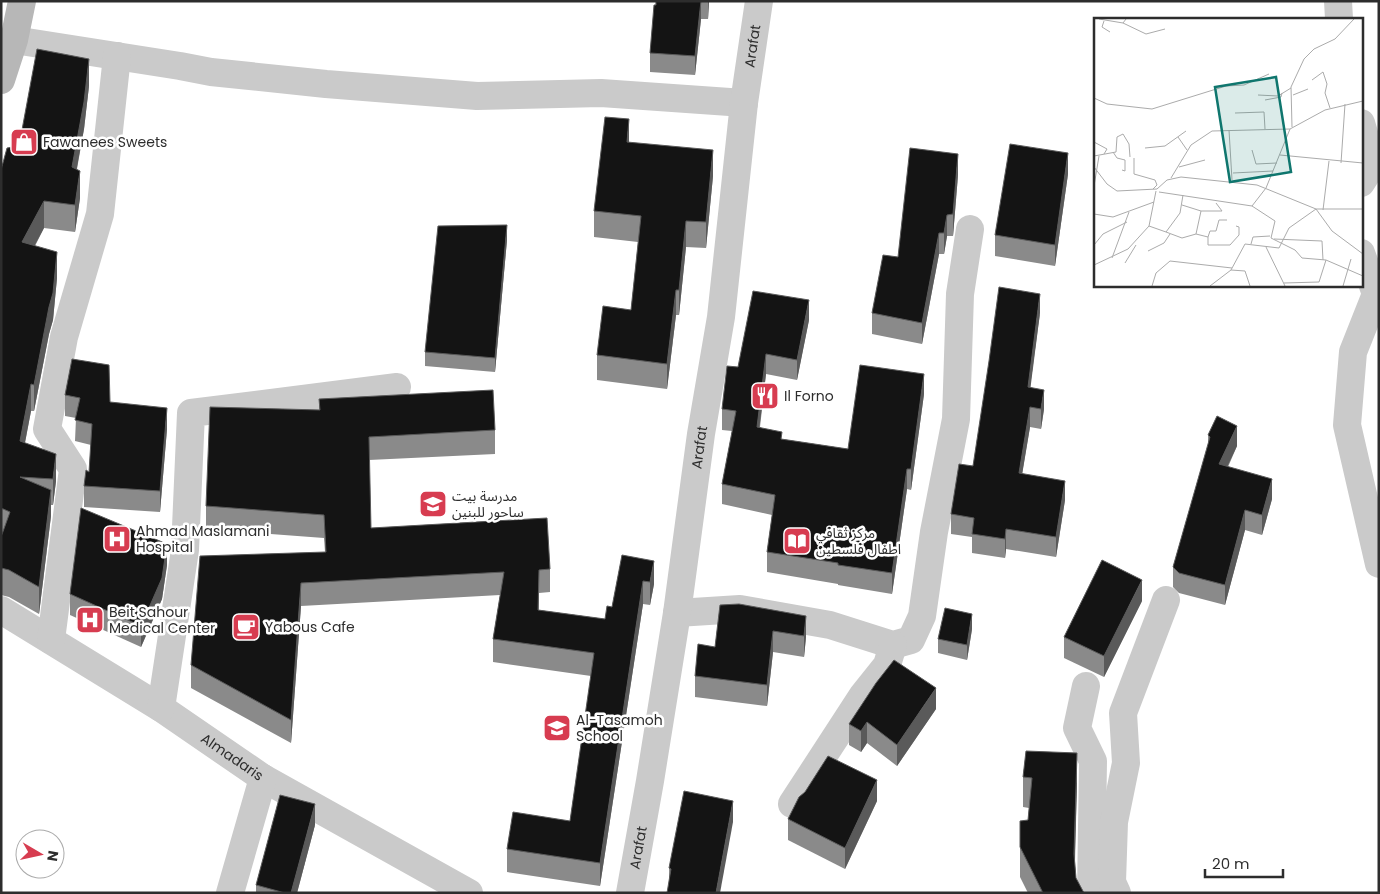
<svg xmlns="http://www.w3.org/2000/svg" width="1380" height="894" font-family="Poppins,'Noto Sans Arabic',sans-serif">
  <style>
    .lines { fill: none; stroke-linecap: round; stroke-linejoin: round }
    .minor { stroke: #cacaca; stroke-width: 28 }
    .secondary { stroke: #b7b7b7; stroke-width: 28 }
    .wall { fill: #8a8a8a }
    .shaded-wall { fill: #5a5a5a }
    .building { fill: #141414; stroke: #5a5a5a }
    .labels { text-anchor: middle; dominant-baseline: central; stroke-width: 5; stroke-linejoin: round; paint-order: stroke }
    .street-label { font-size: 14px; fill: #2d2d2d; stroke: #fff }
    .poi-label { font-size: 14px; fill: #2d2d2d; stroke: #fff; text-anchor: start }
    .inset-road { fill: none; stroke: #ababab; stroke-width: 1 }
    .view { fill: #0f766e; fill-opacity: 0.15; stroke: #0f766e; stroke-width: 2.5 }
    .inset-edge { fill: none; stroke: #2d2d2d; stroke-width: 2.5 }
  </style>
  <rect width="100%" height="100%" fill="#fff"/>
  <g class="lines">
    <g class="minor">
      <polyline points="1338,1 1339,19"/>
      <polyline points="14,40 180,66 211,72 326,84 477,96 601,93 744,103"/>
      <polyline points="1361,123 1373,164 1361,183"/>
      <polyline points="1361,253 1376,294 1353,352 1347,425 1379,564"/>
      <path id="s1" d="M1 610 161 708 263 778 469 893"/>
      <polyline points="677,613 740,609 830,625 893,645 911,640 922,616 934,532 956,419 960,294 970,229"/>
      <polyline points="51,640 73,469 47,429 64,337 100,214 117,56"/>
      <polyline points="1086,686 1077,728 1093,761 1091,893"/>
      <polyline points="161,708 185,550 191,413 397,387"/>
      <polyline points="792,804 863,695 887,665 893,645"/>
      <polyline points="230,893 263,778"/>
      <path id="s2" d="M630 893 650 781 677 613 701 434 721 317 744 103 759 1"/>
      <polyline points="1117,893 1112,882 1114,822 1126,763 1123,713 1166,600"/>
    </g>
    <polyline class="secondary" points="1,80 14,40 22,1"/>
  </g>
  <g class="wall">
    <polygon points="656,1 709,1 708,19 701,19 695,75 650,72 650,53"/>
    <polygon points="89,86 84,129 77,169 80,198 75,232 44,228 35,246 57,278 53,320 49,334 34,411 31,411 25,443 56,481 53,505 51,505 51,516 39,614 9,597 1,595 1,537 2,535 1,535 1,170"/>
    <polygon points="629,142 713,176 706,248 686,247 679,315 676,315 667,389 597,380 597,355 631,310 638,242 594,237 594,211"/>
    <polygon points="1068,174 1055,266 995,256 995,235"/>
    <polygon points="958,175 953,236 947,236 944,254 939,254 922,344 872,334 872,313 898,257"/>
    <polygon points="507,240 495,372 425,366 425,352"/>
    <polygon points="1040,313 1030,387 1044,409 1041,429 1030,427 1022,474 1065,500 1056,557 1006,549 1005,558 972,553 972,537 951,534 951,514"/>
    <polygon points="809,320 797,380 766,374 760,427 782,439 848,449 924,394 911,490 907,489 892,594 838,585 838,584 767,572 767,552 772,515 722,504 722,484 732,431 722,430 722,409 738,367"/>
    <polygon points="65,395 110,402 167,429 160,512 84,507 84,486 89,472 91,445 75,441 76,418 65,416"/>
    <polygon points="319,399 495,430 495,454 369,460 371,528 550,569 550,592 539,593 539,610 605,619 612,607 622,555 654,584 650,605 643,604 600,886 507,872 507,849 570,821 591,676 493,662 493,639 500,595 301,606 291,743 191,688 191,665 325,552 324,538 206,529 206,506 319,410"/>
    <polygon points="1208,435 1237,446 1228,467 1272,499 1262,535 1245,530 1225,605 1179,593 1173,587 1173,567 1208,446"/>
    <polygon points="167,565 162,599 141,647 70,615 70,594"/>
    <polygon points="1142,601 1104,677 1064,658 1064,637"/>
    <polygon points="720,605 806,637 804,657 773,652 767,706 695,697 695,676 715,647"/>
    <polygon points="972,629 967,660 938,653 938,639"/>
    <polygon points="936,709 897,766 867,743 861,752 849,745 849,724"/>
    <polygon points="1026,751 1077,783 1075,862 1076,878 1084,893 1028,893 1020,877 1020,847 1028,820 1029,808 1023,807 1023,777"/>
    <polygon points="805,792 877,801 845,869 788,840 788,819"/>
    <polygon points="733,822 669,882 669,868"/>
    <polygon points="315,825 297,893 256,893 256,885"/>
  </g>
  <g class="shaded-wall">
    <polygon points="701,1 701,19 695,75 695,56"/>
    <polygon points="708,1 709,1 708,19"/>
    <polygon points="89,59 89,86 84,129 72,194 72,167"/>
    <polygon points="629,119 629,144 627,142"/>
    <polygon points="713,150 713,176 706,248 706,222"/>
    <polygon points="1068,153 1068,174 1055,266 1055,245"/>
    <polygon points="958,154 958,175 953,236 953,214"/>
    <polygon points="80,171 80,198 75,232 75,205"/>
    <polygon points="44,201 44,228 22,269 22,242"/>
    <polygon points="947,215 947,236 944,254 944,233"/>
    <polygon points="686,221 686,247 679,315 679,290"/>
    <polygon points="507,225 507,240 495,372 495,358"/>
    <polygon points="939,233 939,254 922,344 922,323"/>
    <polygon points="57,252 57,278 53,320 49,334 34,411 34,385"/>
    <polygon points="676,290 676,315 667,389 667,364"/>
    <polygon points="1040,294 1040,313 1028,407 1028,387"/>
    <polygon points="809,300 809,320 797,380 797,360"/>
    <polygon points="766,354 766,374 757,447 757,427"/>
    <polygon points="924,374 924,394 911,490 911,469"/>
    <polygon points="31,384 31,411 20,468 20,441"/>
    <polygon points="1044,390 1044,409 1041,429 1041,409"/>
    <polygon points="1030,407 1030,427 1019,493 1019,473"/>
    <polygon points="167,408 167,429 160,512 160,491"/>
    <polygon points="1237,426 1237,446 1219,484 1219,464"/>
    <polygon points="56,454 56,481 53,505 53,479"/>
    <polygon points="907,469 907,489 892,594 892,573"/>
    <polygon points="1272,479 1272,499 1262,535 1262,515"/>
    <polygon points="1065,481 1065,500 1056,557 1056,537"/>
    <polygon points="51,490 51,516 39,614 39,587"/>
    <polygon points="1245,510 1245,530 1225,605 1225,585"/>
    <polygon points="1006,529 1006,549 1005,558 1005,539"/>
    <polygon points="167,544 167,565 162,599 141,647 141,626"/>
    <polygon points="654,561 654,584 650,605 650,582"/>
    <polygon points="1142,580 1142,601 1104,677 1104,656"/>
    <polygon points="643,581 643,604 600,886 600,863"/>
    <polygon points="301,583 301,606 291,743 291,720"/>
    <polygon points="972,614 972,629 967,660 967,645"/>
    <polygon points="806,616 806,637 804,657 804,636"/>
    <polygon points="773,631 773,652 767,706 767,685"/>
    <polygon points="936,688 936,709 897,766 897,745"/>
    <polygon points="867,722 867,743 861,752 861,731"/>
    <polygon points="1077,753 1077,783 1074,885 1074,854"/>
    <polygon points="877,780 877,801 845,869 845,848"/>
    <polygon points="733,801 733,822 720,893 716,893"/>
    <polygon points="315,804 315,825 297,893 291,893"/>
  </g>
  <g class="building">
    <polygon points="656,1 701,1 695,56 650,53 654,5 656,5"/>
    <polygon points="37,49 89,59 84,102 72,167 80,171 75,205 44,201 22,242 57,252 53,293 49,307 34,385 31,384 20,441 56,454 53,479 20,477 51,490 39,587 9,570 1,568 1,537 10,512 1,508 1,170 7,148 19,146"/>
    <polygon points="605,117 629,119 627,142 713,150 706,222 686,221 679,290 676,290 667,364 597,355 603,306 631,310 641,216 594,211"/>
    <polygon points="1010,144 1068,153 1055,245 995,235"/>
    <polygon points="910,148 958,154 953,214 947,215 944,233 939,233 922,323 872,313 883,255 898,257"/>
    <polygon points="507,225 495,358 425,352 438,226"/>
    <polygon points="999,287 1040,294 1028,387 1044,390 1041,409 1030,407 1019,473 1065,481 1056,537 1006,529 1005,539 972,534 974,518 951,514 959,464 973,466 989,361"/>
    <polygon points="753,291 809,300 797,360 766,354 757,427 782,432 781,439 848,449 860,365 924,374 911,469 907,469 892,573 838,565 838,563 767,552 775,495 722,484 736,411 722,409 727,366 738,367"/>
    <polygon points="72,359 109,365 110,402 167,408 160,491 84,486 86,470 89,472 92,424 75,420 80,398 65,395"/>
    <polygon points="493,390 495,430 369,437 371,528 547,518 550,569 539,570 538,610 605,619 607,606 612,607 622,555 654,561 650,582 643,581 600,863 507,849 513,812 570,821 594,653 493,639 504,572 301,583 291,720 191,665 200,556 326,552 324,515 206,506 210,407 320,410 319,399"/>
    <polygon points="1217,416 1237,426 1219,464 1272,479 1262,515 1245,510 1225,585 1179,573 1173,567 1210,437 1208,435"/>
    <polygon points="81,508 167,544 162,578 141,626 70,594"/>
    <polygon points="1102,560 1142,580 1104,656 1064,637"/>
    <polygon points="739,604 806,616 804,636 773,631 767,685 695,676 698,644 715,647 720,605"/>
    <polygon points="945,608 972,614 967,645 938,639"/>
    <polygon points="894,660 936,688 897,745 867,722 861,731 849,724 876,683"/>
    <polygon points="1026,751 1077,753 1074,854 1076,878 1084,893 1043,893 1020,847 1020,821 1028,820 1032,778 1023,777"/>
    <polygon points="828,756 877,780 845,848 788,819 799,797 805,792"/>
    <polygon points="684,791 733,801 716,893 667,893 671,869 669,868"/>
    <polygon points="280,795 315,804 291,893 285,893 256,885"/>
  </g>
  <defs>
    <symbol id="shop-square" viewBox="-11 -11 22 22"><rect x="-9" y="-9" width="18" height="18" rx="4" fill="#d73c50" stroke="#fff"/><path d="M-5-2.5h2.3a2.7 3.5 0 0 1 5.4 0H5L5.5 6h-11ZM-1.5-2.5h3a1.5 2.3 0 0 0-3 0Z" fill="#fff"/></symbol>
    <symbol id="restaurant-square" viewBox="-11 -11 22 22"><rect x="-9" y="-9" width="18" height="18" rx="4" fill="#d73c50" stroke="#fff"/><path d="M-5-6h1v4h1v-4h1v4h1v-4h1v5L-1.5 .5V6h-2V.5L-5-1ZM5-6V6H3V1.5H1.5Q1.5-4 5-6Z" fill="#fff"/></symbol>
    <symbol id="school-square" viewBox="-11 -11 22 22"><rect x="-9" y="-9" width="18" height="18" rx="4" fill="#d73c50" stroke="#fff"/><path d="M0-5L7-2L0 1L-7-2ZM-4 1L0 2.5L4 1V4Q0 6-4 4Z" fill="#fff"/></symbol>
    <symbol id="hospital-square" viewBox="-11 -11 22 22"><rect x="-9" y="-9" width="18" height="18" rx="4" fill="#d73c50" stroke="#fff"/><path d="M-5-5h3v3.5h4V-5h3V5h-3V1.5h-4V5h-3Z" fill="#fff"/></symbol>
    <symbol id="library-square" viewBox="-11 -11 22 22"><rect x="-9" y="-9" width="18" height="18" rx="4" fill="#d73c50" stroke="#fff"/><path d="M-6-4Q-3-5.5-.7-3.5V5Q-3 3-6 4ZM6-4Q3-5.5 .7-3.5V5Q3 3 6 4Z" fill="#fff"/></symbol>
    <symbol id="cafe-square" viewBox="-11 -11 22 22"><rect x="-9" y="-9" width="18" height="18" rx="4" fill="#d73c50" stroke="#fff"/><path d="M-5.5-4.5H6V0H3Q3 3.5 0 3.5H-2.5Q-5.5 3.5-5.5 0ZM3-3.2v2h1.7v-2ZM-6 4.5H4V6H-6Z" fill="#fff"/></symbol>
  </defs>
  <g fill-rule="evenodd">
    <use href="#shop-square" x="8" y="126" width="32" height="32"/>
    <use href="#restaurant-square" x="749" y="380" width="32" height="32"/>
    <use href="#school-square" x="417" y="488" width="32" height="32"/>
    <use href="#hospital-square" x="101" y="523" width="32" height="32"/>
    <use href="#library-square" x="781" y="525" width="32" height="32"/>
    <use href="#hospital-square" x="74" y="604" width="32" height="32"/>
    <use href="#cafe-square" x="230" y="611" width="32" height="32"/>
    <use href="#school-square" x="541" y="712" width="32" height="32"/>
  </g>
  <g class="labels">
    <g class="street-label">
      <text stroke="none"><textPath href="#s2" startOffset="856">Arafat</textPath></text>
      <text stroke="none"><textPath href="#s2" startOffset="451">Arafat</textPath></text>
      <text stroke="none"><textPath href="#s1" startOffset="274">Almadaris</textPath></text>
      <text stroke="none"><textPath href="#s2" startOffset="46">Arafat</textPath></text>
    </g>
    <g class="poi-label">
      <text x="43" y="142">Fawanees Sweets</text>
      <text x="784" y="396">Il Forno</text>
      <text x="452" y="496">مدرسة بيت<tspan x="452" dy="16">ساحور للبنين</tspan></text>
      <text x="136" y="531">Ahmad Maslamani<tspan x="136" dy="16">Hospital</tspan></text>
      <text x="816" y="533">مركز ثقافي<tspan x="816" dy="16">اطفال فلسطين</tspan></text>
      <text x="109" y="612">Beit Sahour<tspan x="109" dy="16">Medical Center</tspan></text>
      <text x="265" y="627">Yabous Cafe</text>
      <text x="576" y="720">Al-Tasamoh<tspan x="576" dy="16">School</tspan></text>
    </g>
  </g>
  <g transform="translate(1094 18)">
    <rect width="269" height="269" fill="#fff"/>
    <path class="inset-road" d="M5 1 29 5 32 1M10 3 8 9 16 14M29 5 52 16 71 11M218 62 229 54 233 66 231 75 236 90M164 77 184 78 197 70M199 77 214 71M0 80 13 86 58 91 132 68 150 67 175 56M171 82 187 79 188 75M141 95 170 94 171 111M198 109 197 69 210 41 220 31 241 21 260 1M135 112 138 162M84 119 93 132M0 124 13 131 10 136M51 130 71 128 92 113M158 132 162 146 183 145M19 134 23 140 31 142V153L28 152M186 137 269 145M0 138 22 134 23 119 29 116 35 126 36 139M40 140V156L61 162 63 167 59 171M247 145 251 86M0 149 13 166 23 173 63 171 73 162 87 159 163 167 222 191H269M85 149 111 142M139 155 179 153M77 160 97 127 118 113 196 111 231 92 269 83M0 168 5 138M65 174 158 188M88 187 107 193 102 216 114 219V227H136L145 217V209L142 208M158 188 181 203 177 220 201 232 208 240 232 242 269 258M158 188 172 170 196 111M229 192 235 143M107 193H128L122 185M0 196 19 199 60 184M55 208 72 214 86 195 89 177M72 214 88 220 102 216M114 219 116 213H122L125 202H133M180 221 228 223M228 223 229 242M157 226 159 219 176 218M0 227 9 216 33 204M172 229 191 268M54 233 70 225 76 216M18 240 35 194M31 245 42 227M0 247 34 231 55 208 62 173M137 252 151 253 156 268M190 265 225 264 232 242M58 268 62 255 76 243 138 250M116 268 137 252 151 226 185 230 195 210 222 191 238 213 269 236M249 268 257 241"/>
    <path class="view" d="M182 59 197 154 136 164 121 69Z"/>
    <rect width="269" height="269" class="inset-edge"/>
  </g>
  <rect width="1380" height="894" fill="none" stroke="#2d2d2d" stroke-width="5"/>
  <g transform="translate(40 854) rotate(99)"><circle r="24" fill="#ffffff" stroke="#ababab"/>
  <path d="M0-4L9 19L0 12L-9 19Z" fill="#d73c50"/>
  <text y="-8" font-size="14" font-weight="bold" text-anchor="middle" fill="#2d2d2d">N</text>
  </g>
  <path d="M1205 869v8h78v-8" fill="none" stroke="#2d2d2d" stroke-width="2.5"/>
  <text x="1212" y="869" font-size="15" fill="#2d2d2d" stroke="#ffffff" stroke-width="4" paint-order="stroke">20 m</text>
</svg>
